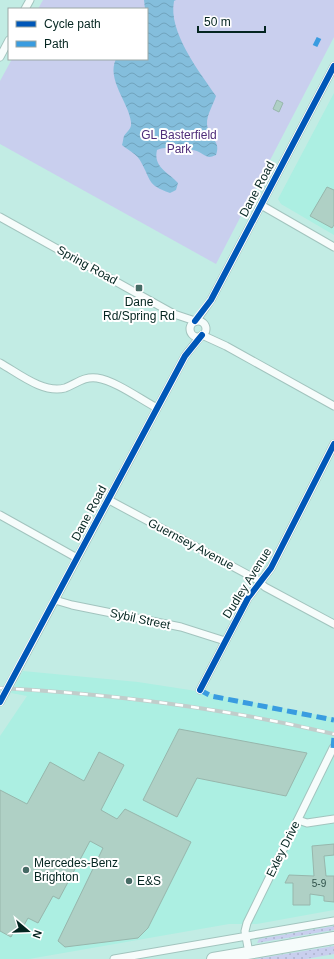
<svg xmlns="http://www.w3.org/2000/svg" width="334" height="959" font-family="Helvetica,sans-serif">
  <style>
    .built { fill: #acefe2 }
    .grass { fill: url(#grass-dots) }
    .park { fill: #c9cfee }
    .water { fill: url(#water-waves) }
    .building { fill: #afd0c5; stroke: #97b6ac }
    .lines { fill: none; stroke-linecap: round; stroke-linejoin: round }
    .minor-casing { stroke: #a2c4be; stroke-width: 9 }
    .trunk-casing { stroke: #a2c4be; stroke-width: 14 }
    .minor { stroke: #f6fcfb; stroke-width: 7 }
    .trunk { stroke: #f6fcfb; stroke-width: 12 }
    .rail-casing { stroke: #c1cdcb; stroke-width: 4 }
    .rail { stroke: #fff; stroke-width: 2.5; stroke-dasharray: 8; stroke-linecap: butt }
    .minor-bridge-casing { stroke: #a2c4be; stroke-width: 9; stroke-linecap: butt }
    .minor-bridge { stroke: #f6fcfb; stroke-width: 7 }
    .quiet { stroke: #399ce0; stroke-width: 5; stroke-dasharray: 10 5; stroke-linecap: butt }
    .cycleway-casing { stroke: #fff; stroke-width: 8 }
    .cycleway { stroke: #0057b8; stroke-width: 6 }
    .poi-dot { fill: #466b65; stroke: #fff; stroke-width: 1.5 }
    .labels { text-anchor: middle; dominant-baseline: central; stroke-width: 4; stroke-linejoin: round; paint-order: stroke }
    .number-label { font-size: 10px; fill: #2f5049 }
    .park-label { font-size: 12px; fill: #4e2d79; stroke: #fff }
    .street-label { font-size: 12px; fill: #042520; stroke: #fff }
    .poi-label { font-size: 12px; fill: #042520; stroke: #fff; text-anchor: start }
  </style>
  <defs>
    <pattern id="grass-dots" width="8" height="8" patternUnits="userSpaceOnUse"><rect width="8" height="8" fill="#c9cfee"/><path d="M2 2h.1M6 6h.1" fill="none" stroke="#abb2cc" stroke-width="1.8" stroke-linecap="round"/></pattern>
    <pattern id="water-waves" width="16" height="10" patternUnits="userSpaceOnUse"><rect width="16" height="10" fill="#84bedc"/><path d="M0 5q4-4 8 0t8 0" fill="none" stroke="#70a3bc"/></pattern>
  </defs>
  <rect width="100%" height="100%" fill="#c2ece4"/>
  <g class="built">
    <polygon points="334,93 334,235 281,204 278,199"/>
    <polygon points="23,671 138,682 190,690 334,718 334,910 257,924 229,924 29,959 0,959 0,736 27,696 11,693"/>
  </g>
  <g class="grass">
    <polygon points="334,926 334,930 257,943 259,939"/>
    <polygon points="334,946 334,954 306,959 255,959"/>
  </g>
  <polygon class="park" points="43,0 334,0 334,37 216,264 0,144 0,81 12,59 147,59 147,9 38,9"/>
  <path class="water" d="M144 0H176L174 1C168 32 199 71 216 96 213 106 204 118 208 129 211 139 221 142 216 155 207 159 207 156 199 152 191 148 165 146 157 150 153 167 168 172 178 183L176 190 170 193C147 185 151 180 141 162 138 155 128 150 122 145 123 142 123 139 124 136 127 131 132 129 131 122 129 103 106 79 116 59H147V9H145Z"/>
  <g class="building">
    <polygon points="277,100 283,103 279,112 273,109"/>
    <polygon points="327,187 334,190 334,225 332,228 310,216"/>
    <polygon points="179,729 307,753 286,796 197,778 177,817 143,800"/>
    <polygon points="99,752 124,765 101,810 117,819 125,809 191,842 148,928 138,938 65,947 58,941 103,848 90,841 59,899 53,896 38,923 28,918 23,927 18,924 11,937 0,931 0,790 27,804 50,762 84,781"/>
    <polygon points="334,844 334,855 324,856 326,876 334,876 334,902 324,901 324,896 310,894 310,905 293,905 293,883 285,883 289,875 314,876 312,846"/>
  </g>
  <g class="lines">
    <defs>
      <g id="minor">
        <polyline points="25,9 30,0"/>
        <polyline points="0,57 9,40"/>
        <polyline points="261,205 334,247"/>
        <polyline points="0,217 174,314 195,321"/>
        <circle cx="198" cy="329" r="8"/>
        <polyline points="196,321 211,300 334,66"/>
        <polyline points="202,335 226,346 334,406"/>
        <path d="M0 363C18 373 43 394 65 388 76 384 84 376 97 378 116 381 140 399 157 408"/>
        <polyline points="109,500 256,579 265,587 334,624"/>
        <polyline points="0,515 77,558"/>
        <polyline points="55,600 72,605 181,627 225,641"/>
        <polyline points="17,671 185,356 200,337"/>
        <polyline points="200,690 248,598 271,568 334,444"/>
        <polyline points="0,702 5,693"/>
        <polyline points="298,820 307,823 334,819"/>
        <polyline points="249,953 245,931 247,923 333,748"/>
        <polyline points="114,959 334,921"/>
      </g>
      <polyline id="trunk" points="213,959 334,938"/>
    </defs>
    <use href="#minor" class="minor-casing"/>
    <use href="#trunk" class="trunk-casing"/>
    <use href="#minor" class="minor"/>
    <use href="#trunk" class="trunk"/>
    <defs>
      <path id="rail" d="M0 688C113 694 224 708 334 734"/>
    </defs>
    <use href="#rail" class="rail-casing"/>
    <use href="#rail" class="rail"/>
    <defs>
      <polyline id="minor-bridge" points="5,693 17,671"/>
    </defs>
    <use href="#minor-bridge" class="minor-bridge-casing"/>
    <use href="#minor-bridge" class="minor-bridge"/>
    <g class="quiet">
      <polyline points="315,46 319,38"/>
      <polyline points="200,690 211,696 334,720"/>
      <polyline points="333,748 334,737"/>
    </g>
    <defs>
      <g id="cycleway">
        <polyline points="195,321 211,300 334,66"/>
        <polyline points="200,690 248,598 271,568 334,444"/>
        <polyline points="0,702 185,356 202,335"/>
      </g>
    </defs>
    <use href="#cycleway" class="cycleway-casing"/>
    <use href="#cycleway" class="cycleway"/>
  </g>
  <g class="poi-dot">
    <rect x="135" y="284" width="8" height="8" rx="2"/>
    <circle cx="26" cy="870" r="4"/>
    <circle cx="129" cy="881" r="4"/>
  </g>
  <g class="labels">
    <g class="number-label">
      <text x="319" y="883">5-9</text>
    </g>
    <g class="park-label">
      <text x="179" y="135">GL Basterfield<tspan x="179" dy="14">Park</tspan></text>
    </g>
    <g class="street-label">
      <text transform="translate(257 189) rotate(-62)">Dane Road</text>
      <text transform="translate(87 265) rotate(29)">Spring Road</text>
      <text transform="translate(89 513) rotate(-62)">Dane Road</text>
      <text transform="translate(191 544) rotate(28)">Guernsey Avenue</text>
      <text transform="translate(247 583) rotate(-58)">Dudley Avenue</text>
      <text transform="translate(140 619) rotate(12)">Sybil Street</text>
      <text transform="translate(283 849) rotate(-64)">Exley Drive</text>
    </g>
    <g class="poi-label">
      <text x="139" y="302" text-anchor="middle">Dane<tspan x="139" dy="14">Rd/Spring Rd</tspan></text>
      <text x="34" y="863">Mercedes-Benz<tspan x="34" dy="14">Brighton</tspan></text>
      <text x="137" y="881">E&amp;S</text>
    </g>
  </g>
  <rect x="8" y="8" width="140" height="52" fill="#ffffff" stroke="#9ba8a6"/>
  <rect x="16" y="21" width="20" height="6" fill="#0057b8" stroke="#9ba8a6"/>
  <text x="44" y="28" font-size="12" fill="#042520">Cycle path</text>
  <rect x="16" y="41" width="20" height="6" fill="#399ce0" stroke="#9ba8a6"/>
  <text x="44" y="48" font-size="12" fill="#042520">Path</text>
  <g transform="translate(28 931) rotate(109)" stroke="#ffffff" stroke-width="3" paint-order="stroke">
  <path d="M0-3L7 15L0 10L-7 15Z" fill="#042520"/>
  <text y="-6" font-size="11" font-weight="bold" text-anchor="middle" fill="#042520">N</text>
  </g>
  <path d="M198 26v6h67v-6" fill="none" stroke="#042520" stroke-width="2"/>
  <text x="204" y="26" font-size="12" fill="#042520" stroke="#ffffff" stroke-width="3" paint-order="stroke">50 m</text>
</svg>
